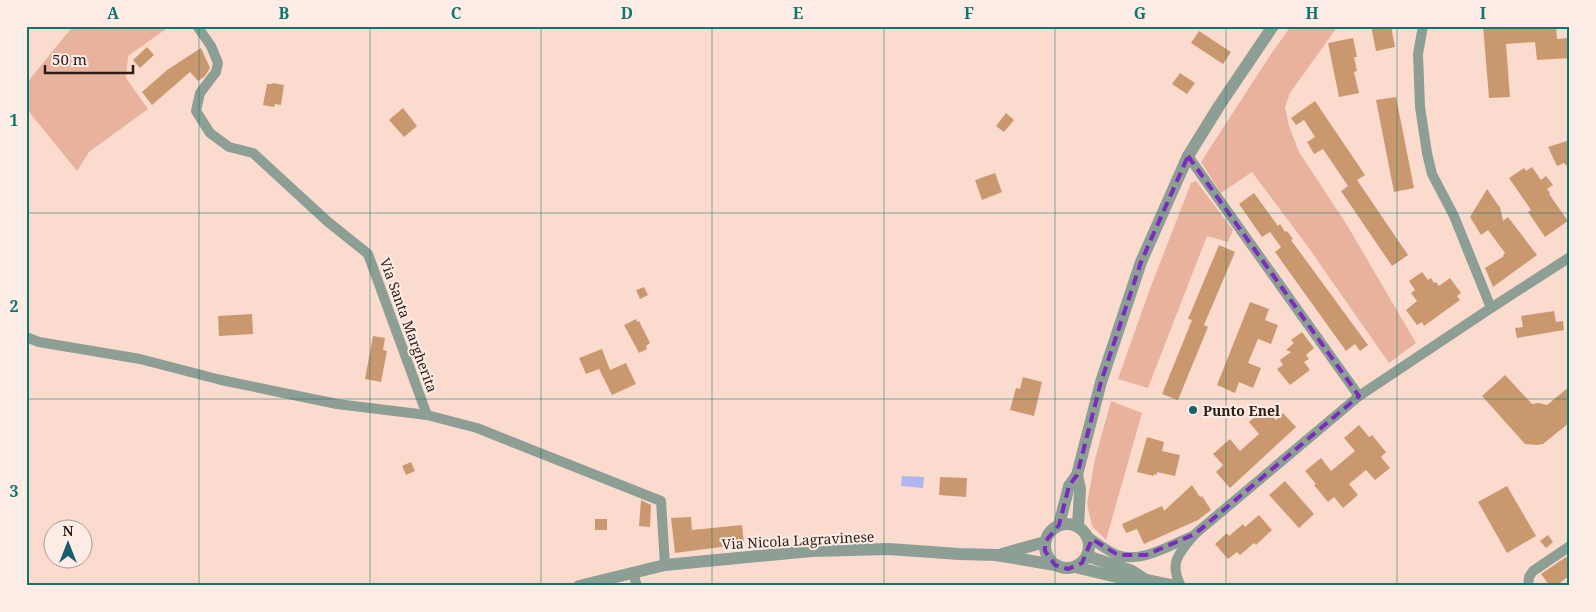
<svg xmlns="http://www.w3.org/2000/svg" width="1596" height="612" font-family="'Noto Serif',serif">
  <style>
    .green { fill: #e8b29d }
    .water { fill: #b1b5ef }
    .building { fill: #ca986e }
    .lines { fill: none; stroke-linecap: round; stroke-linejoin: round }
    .minor { stroke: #8d9e94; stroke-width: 10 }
    .tertiary { stroke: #8d9e94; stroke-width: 12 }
    .marked { fill: none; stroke: #7b2cbf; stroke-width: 4; stroke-dasharray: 10 6; stroke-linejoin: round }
    .grid { fill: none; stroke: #0f766e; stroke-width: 1; stroke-opacity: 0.55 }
    .poi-dot { fill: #1b5e71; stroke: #fdede6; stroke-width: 2 }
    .labels { text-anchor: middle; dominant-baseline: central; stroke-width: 4; stroke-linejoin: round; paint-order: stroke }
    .street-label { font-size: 14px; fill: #2a1c16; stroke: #fdede6 }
    .poi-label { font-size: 14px; font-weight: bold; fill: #2a1c16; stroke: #fdede6; text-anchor: start }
    .neatline { fill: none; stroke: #0f766e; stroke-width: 2 }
    .grid-label { font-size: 16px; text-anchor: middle; font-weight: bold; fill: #0f766e }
  </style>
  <rect width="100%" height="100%" fill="#fcdbcf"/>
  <g class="green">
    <polygon points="73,26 170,26 128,56 126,78 148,109 89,152 77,171 26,108 26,84"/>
    <polygon points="1291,26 1338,26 1290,93 1285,107 1289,126 1299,152 1347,225 1416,343 1389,363 1308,247 1252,172 1221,193 1201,162 1271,54"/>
    <polygon points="1196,181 1233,230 1228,242 1207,236 1148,388 1118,379 1148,294 1191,183"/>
    <polygon points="1111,401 1142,413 1106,540 1092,526 1087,504 1095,459"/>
  </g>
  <polygon class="water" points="902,476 924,477 923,488 901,486"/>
  <g class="building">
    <polygon points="1371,26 1391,26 1395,47 1376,51"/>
    <polygon points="1483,26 1556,26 1557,39 1570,38 1570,58 1537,60 1535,42 1506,44 1510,97 1489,98"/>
    <polygon points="1199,31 1231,52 1223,64 1191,43"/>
    <polygon points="1353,38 1357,57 1354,57 1357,71 1354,72 1359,93 1339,97 1328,43"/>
    <polygon points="147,47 154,55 140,68 133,60"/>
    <polygon points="201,48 210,68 205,76 198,81 190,72 152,105 142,92 167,70"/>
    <polygon points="1180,73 1195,83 1187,94 1172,84"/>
    <polygon points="273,83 284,85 281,105 275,104 274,107 263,105 267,84 272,84"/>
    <polygon points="1396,97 1414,188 1394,192 1376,100"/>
    <polygon points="1315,101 1365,175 1357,180 1408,255 1392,266 1341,191 1348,186 1323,149 1314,154 1307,142 1315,137 1304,120 1296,125 1291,118"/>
    <polygon points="403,108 417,126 404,137 389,120"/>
    <polygon points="1006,113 1014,120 1004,132 996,126"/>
    <polygon points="1570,140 1570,169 1564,163 1557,166 1548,147"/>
    <polygon points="1532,167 1541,180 1546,176 1553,185 1547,189 1550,193 1549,194 1568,221 1545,237 1528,212 1531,210 1509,178 1524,168 1526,171"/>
    <polygon points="995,173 1002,192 982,200 975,180"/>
    <polygon points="1487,189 1498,205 1500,207 1503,221 1508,217 1537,255 1493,287 1485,268 1504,256 1503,255 1505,253 1488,230 1481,235 1470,217"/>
    <polygon points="1254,193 1278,226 1280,224 1285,232 1287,231 1293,239 1291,240 1368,345 1360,351 1355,344 1346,351 1275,252 1281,247 1270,232 1262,237 1239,204"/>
    <polygon points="1219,245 1235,252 1204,325 1208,327 1178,400 1162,394 1192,320 1188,319"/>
    <polygon points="1422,272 1428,280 1431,278 1434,283 1436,282 1439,286 1450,278 1461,293 1457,296 1460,300 1424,326 1422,322 1417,325 1406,310 1417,301 1411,293 1415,290 1409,281"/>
    <polygon points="644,287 648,295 640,299 636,290"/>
    <polygon points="1250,302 1269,309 1265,320 1278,325 1271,344 1258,339 1248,363 1261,368 1253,388 1239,382 1235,393 1217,385"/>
    <polygon points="1554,311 1556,322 1563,321 1564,330 1517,338 1515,328 1523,327 1521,316"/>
    <polygon points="252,314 253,334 219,336 218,316"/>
    <polygon points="636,319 637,322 639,321 650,343 646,346 647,349 639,353 624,325"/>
    <polygon points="1302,332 1314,348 1306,355 1309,359 1304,362 1310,370 1290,385 1277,369 1283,365 1280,360 1291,352 1286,350 1294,343 1291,340"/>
    <polygon points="373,336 385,338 383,350 387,351 381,382 365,379"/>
    <polygon points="602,349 610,370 626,363 636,384 612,395 599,369 586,374 579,358"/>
    <polygon points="1505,375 1532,404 1539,403 1547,405 1570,386 1570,422 1543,444 1537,445 1525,444 1482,396"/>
    <polygon points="1023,377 1042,382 1034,416 1010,410 1016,388 1020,389"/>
    <polygon points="1265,408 1276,420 1283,413 1296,427 1230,488 1216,472 1223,465 1213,454 1230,439 1240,451 1259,434 1249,422"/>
    <polygon points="1359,425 1369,437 1372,435 1386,452 1381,457 1390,468 1375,480 1366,470 1349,484 1358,495 1343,508 1334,497 1328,502 1314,485 1316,484 1305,471 1321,458 1331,471 1355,451 1344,438"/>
    <polygon points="1147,437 1164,442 1162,451 1180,455 1175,476 1157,472 1157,475 1154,474 1154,476 1137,472"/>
    <polygon points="411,462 415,471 406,475 402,466"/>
    <polygon points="940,477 967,478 966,497 939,495"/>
    <polygon points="1285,481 1314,514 1299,528 1269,495"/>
    <polygon points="1192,485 1200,497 1202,496 1211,510 1198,520 1144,544 1137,529 1126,533 1122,524 1162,506 1164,511"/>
    <polygon points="1507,486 1536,536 1507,553 1478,502"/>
    <polygon points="641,500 651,505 650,527 639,526"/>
    <polygon points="1259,515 1272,530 1256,545 1254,543 1240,555 1237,552 1228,559 1215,544 1227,533 1229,536 1243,524 1245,527"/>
    <polygon points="691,517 692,530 742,525 744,544 675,553 671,518"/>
    <rect x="595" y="519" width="12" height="11"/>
    <polygon points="1548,535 1553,542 1546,548 1540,541"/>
    <polygon points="1566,557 1570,561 1570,575 1556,586 1550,586 1541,574"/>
  </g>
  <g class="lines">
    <g class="minor">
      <polyline points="197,26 211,46 218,63 216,72 200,93 196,111 210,133 229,147 253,153 327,221 368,254 427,415 477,428 661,501 665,565"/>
      <polyline points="1423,26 1418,54 1420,107 1427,153 1432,174 1454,216 1491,308"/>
      <polyline points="1188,156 1359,396"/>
      <polyline points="26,337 39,342 140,359 221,380 337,404 427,415"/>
      <path d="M1087 536C1096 542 1106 550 1117 555 1140 564 1171 545 1192 536"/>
      <polyline points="633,573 637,586"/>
      <path d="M1181 586C1168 562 1180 552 1195 534L1359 396 1491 308 1570 257"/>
      <polyline points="1528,586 1529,577 1533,571 1570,546"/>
    </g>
    <g class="tertiary">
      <polyline points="1077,475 1080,489 1078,527"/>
      <circle cx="1067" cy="546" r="22"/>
      <polyline points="1059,525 1069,486 1077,475 1101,382 1141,262 1188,156 1219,106 1273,26"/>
      <polyline points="1002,554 1045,542"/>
      <polyline points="1087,556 1132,571 1146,580"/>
      <polyline points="1075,567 1129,580 1146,580 1175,586"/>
      <polyline points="579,586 665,565 812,551 889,549 959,554 996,555 1055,565"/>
    </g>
  </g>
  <path class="marked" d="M1188 156 1359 396 1195 534 1146 555H1118L1092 539 1082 563 1068 569 1055 565 1045 551V542L1059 525 1069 486 1077 475 1101 382 1141 262Z"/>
  <path class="grid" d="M199 26V586M370 26V586M541 26V586M712 26V586M884 26V586M1055 26V586M1226 26V586M1397 26V586M26 213H1570M26 399H1570"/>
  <circle class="poi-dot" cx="1193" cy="410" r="5"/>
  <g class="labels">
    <g class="street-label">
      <text transform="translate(409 325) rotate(70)">Via Santa Margherita</text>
      <text transform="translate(798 540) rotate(-3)">Via Nicola Lagravinese</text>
    </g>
    <g class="poi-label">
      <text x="1203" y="410">Punto Enel</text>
    </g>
  </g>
  <rect width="1596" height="612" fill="none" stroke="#fdede6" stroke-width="55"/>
  <g transform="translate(68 544)"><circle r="24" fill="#fdede6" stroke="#a99993"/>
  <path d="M0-4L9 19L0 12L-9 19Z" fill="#1b5e71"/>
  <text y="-8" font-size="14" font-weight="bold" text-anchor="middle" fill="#2a1c16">N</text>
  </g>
  <path d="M45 65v8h88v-8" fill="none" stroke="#2a1c16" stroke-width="2.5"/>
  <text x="52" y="65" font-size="15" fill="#2a1c16" stroke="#fdede6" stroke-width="4" paint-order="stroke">50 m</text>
  <rect x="28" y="28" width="1540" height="556" class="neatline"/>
  <g class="grid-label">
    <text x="113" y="19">A</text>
    <text x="284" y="19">B</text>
    <text x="456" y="19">C</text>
    <text x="627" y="19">D</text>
    <text x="798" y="19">E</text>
    <text x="969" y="19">F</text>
    <text x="1140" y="19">G</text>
    <text x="1312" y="19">H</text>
    <text x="1483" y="19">I</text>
    <text x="14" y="126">1</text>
    <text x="14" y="312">2</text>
    <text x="14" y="497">3</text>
  </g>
</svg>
